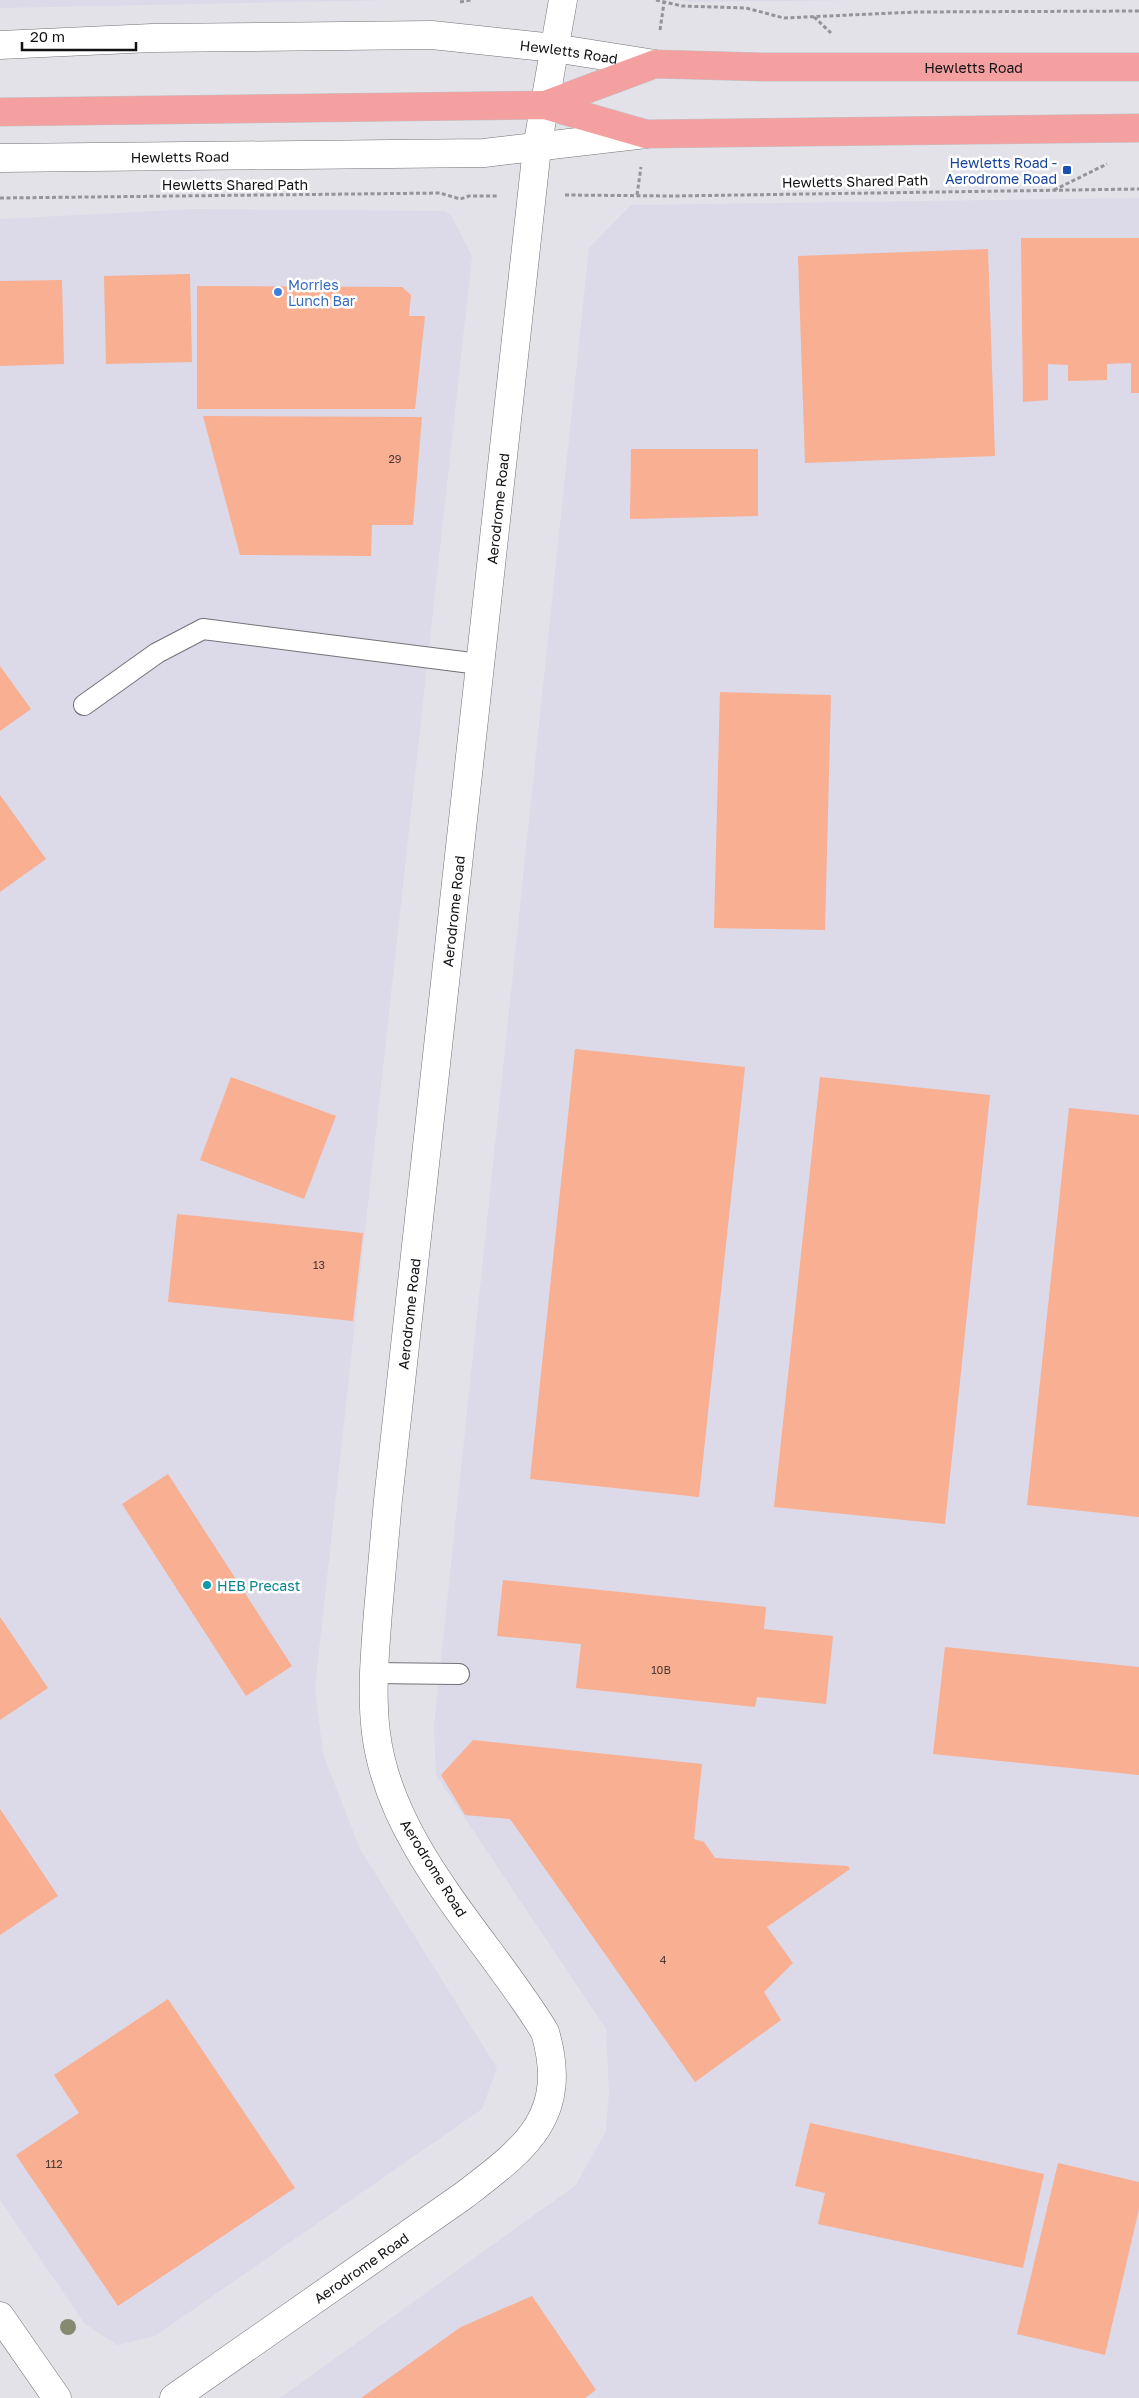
<svg xmlns="http://www.w3.org/2000/svg" width="1139" height="2398" font-family="'Golos Text',sans-serif">
  <style>
    .built { fill: #dcd9e8 }
    .building { fill: #f8af92 }
    .lines { fill: none; stroke-linecap: round; stroke-linejoin: round }
    .lane-casing { stroke: #737278; stroke-width: 22 }
    .secondary-casing { stroke: #737278; stroke-width: 29 }
    .highway-casing { stroke: #c1c1c2; stroke-width: 29 }
    .path { stroke: #959499; stroke-width: 3; stroke-dasharray: 4 2.5; stroke-linecap: butt }
    .lane { stroke: #fff; stroke-width: 20 }
    .secondary { stroke: #fff; stroke-width: 28 }
    .highway { stroke: #f4a0a1; stroke-width: 28 }
    .tree { fill: #858a70 }
    .transit-dot { fill: #1a4fb4; stroke: #fff; stroke-width: 2 }
    .shop-dot { fill: #3f7fe0; stroke: #fff; stroke-width: 2 }
    .culture-dot { fill: #0f9aa8; stroke: #fff; stroke-width: 2 }
    .labels { text-anchor: middle; dominant-baseline: central; stroke-width: 5; stroke-linejoin: round; paint-order: stroke }
    .number-label { font-size: 11px; fill: #4c3834 }
    .street-label { font-size: 14px; fill: #121114; stroke: #fff }
    .transit-label { font-size: 14px; fill: #164399; stroke: #fff; text-anchor: end }
    .shop-label { font-size: 14px; fill: #366cbe; stroke: #fff; text-anchor: start }
    .culture-label { font-size: 14px; fill: #0d838f; stroke: #fff; text-anchor: start }
  </style>
  <rect width="100%" height="100%" fill="#e3e2e9"/>
  <g class="built">
    <polygon points="0,0 392,0 0,8"/>
    <polygon points="681,0 857,0 691,2"/>
    <polygon points="1139,198 1139,2398 280,2398 576,2185 606,2131 609,2091 606,2029 436,1775 434,1727 589,248 631,205"/>
    <polygon points="196,209 444,211 451,215 472,256 315,1687 323,1754 360,1849 497,2068 482,2109 155,2336 117,2345 85,2324 0,2200 0,219"/>
  </g>
  <g class="building">
    <polygon points="1021,238 1139,238 1139,393 1131,393 1131,363 1107,364 1107,380 1068,381 1068,365 1048,364 1048,400 1023,402"/>
    <polygon points="988,249 995,456 805,463 798,256"/>
    <polygon points="190,274 192,362 106,364 104,276"/>
    <polygon points="62,280 64,364 0,366 0,281"/>
    <polygon points="197,286 402,287 411,295 409,316 425,316 415,409 197,409"/>
    <polygon points="203,416 422,417 413,525 372,525 371,556 240,555"/>
    <polygon points="631,449 758,449 758,516 630,519"/>
    <polygon points="0,666 31,709 0,731"/>
    <polygon points="720,692 831,695 825,930 714,928"/>
    <polygon points="0,795 46,859 0,892"/>
    <polygon points="575,1049 745,1067 699,1497 530,1479"/>
    <polygon points="231,1077 336,1116 304,1199 200,1160"/>
    <polygon points="820,1077 990,1095 945,1524 774,1507"/>
    <polygon points="1069,1108 1139,1115 1139,1517 1027,1505"/>
    <polygon points="177,1214 363,1233 353,1321 168,1302"/>
    <polygon points="168,1474 292,1666 246,1696 122,1504"/>
    <polygon points="503,1580 766,1607 764,1629 833,1636 826,1704 757,1697 755,1707 576,1688 581,1644 497,1636"/>
    <polygon points="0,1617 48,1688 0,1720"/>
    <polygon points="945,1647 1139,1667 1139,1775 933,1754"/>
    <polygon points="473,1740 702,1764 694,1839 704,1842 715,1858 848,1866 850,1869 767,1927 793,1963 764,1992 781,2020 695,2082 510,1819 465,1815 441,1775"/>
    <polygon points="0,1809 58,1896 0,1935"/>
    <polygon points="168,1999 295,2188 118,2306 16,2155 79,2113 54,2075"/>
    <polygon points="810,2123 1044,2174 1023,2268 818,2224 825,2193 795,2186"/>
    <polygon points="1058,2163 1139,2182 1139,2209 1105,2355 1017,2334"/>
    <polygon points="532,2296 596,2390 585,2398 361,2398 461,2327"/>
  </g>
  <g class="lines">
    <defs>
      <g id="lane">
        <polyline points="84,705 157,653 203,629 479,664"/>
        <polyline points="373,1673 459,1674"/>
      </g>
      <g id="secondary">
        <path id="s1" d="M0 45 152 38 432 35 554 48 655 64"/>
        <path id="s2" d="M0 158 484 153 646 134"/>
        <polyline points="0,2316 57,2398"/>
        <path id="s3" d="M174 2398 463 2196C524 2149 570 2118 545 2032 488 1938 390 1847 376 1733 371 1693 375 1652 378 1612 381 1575 385 1537 388 1500L537 148 563 0"/>
      </g>
      <g id="highway">
        <path id="s4" d="M545 105 655 64 763 67H1139"/>
        <polyline points="0,112 545,105 646,134 1139,128"/>
      </g>
    </defs>
    <use href="#lane" class="lane-casing"/>
    <use href="#secondary" class="secondary-casing"/>
    <use href="#highway" class="highway-casing"/>
    <g class="path">
      <polyline points="656,0 682,6 746,8 784,18 916,12 1139,11"/>
      <polyline points="460,2 471,0"/>
      <polyline points="814,17 831,33"/>
      <polyline points="660,30 664,3"/>
      <polyline points="1054,190 1107,164"/>
      <polyline points="565,195 673,196 1139,189"/>
      <polyline points="637,195 641,167"/>
      <polyline points="0,198 440,193 460,199 469,196 498,196"/>
    </g>
    <use href="#lane" class="lane"/>
    <use href="#secondary" class="secondary"/>
    <use href="#highway" class="highway"/>
  </g>
  <circle class="tree" cx="68" cy="2327" r="8"/>
  <rect class="transit-dot" x="1062" y="165" width="10" height="10" rx="2.5"/>
  <circle class="shop-dot" cx="278" cy="292" r="5"/>
  <circle class="culture-dot" cx="207" cy="1585" r="5"/>
  <g class="labels">
    <g class="number-label">
      <text x="395" y="458">29</text>
      <text x="319" y="1264">13</text>
      <text x="661" y="1669">10B</text>
      <text x="663" y="1959">4</text>
      <text x="54" y="2163">112</text>
    </g>
    <g class="street-label">
      <text stroke="none"><textPath href="#s1" startOffset="570">Hewletts Road</textPath></text>
      <text stroke="none"><textPath href="#s4" startOffset="436">Hewletts Road</textPath></text>
      <text stroke="none"><textPath href="#s2" startOffset="180">Hewletts Road</textPath></text>
      <text transform="translate(855 181) rotate(-1)">Hewletts Shared Path</text>
      <text x="235" y="184">Hewletts Shared Path</text>
      <text stroke="none"><textPath href="#s3" startOffset="2131">Aerodrome Road</textPath></text>
      <text stroke="none"><textPath href="#s3" startOffset="1726">Aerodrome Road</textPath></text>
      <text stroke="none"><textPath href="#s3" startOffset="1321">Aerodrome Road</textPath></text>
      <text transform="translate(434 1868) rotate(58)">Aerodrome Road</text>
      <text stroke="none"><textPath href="#s3" startOffset="228">Aerodrome Road</textPath></text>
    </g>
    <g class="transit-label">
      <text x="1057" y="162">Hewletts Road -<tspan x="1057" dy="16">Aerodrome Road</tspan></text>
    </g>
    <g class="shop-label">
      <text x="288" y="284">Morries<tspan x="288" dy="16">Lunch Bar</tspan></text>
    </g>
    <g class="culture-label">
      <text x="217" y="1585">HEB Precast</text>
    </g>
  </g>
  <path d="M22 42v8h114v-8" fill="none" stroke="#121114" stroke-width="2.5"/>
  <text x="30" y="42" font-size="15" fill="#121114" stroke="#ffffff" stroke-width="4" paint-order="stroke">20 m</text>
</svg>
